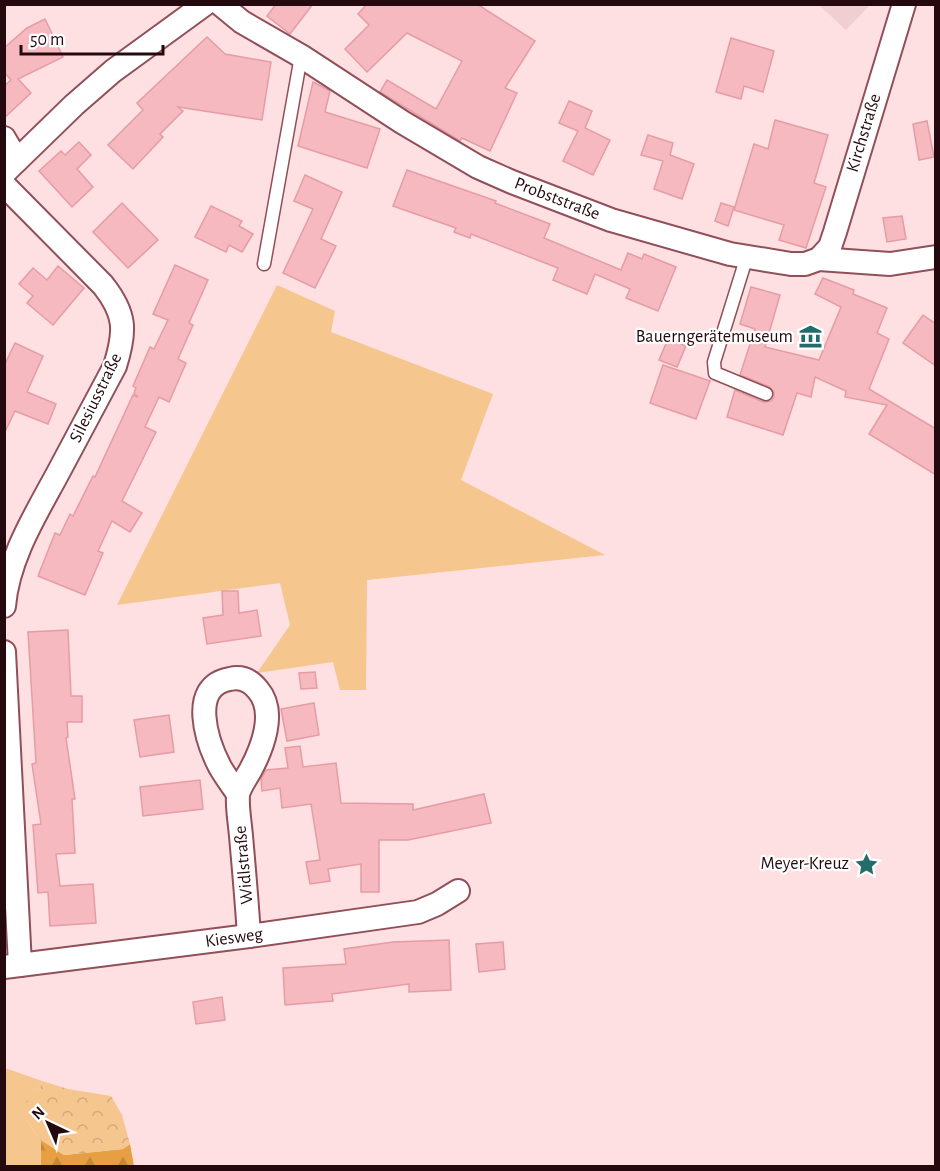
<svg xmlns="http://www.w3.org/2000/svg" width="940" height="1171" font-family="'Alegreya Sans',sans-serif">
  <style>
    .built { fill: #f1ced2 }
    .green { fill: #f6c68f }
    .forest { fill: url(#forest-firs) }
    .park { fill: url(#park-crowns) }
    .building { fill: #f6b9c0; stroke: #e59ca5; stroke-width: 1.5 }
    .lines { fill: none; stroke-linecap: round; stroke-linejoin: round }
    .service-casing { stroke: #904f59; stroke-width: 15 }
    .minor-casing { stroke: #904f59; stroke-width: 26 }
    .service { stroke: #fff; stroke-width: 12 }
    .minor { stroke: #fff; stroke-width: 22 }
    .labels { text-anchor: middle; dominant-baseline: central; stroke-width: 4.5; stroke-linejoin: round; paint-order: stroke }
    .street-label { font-size: 18px; fill: #240a0f; stroke: #fff }
    .poi-label { font-size: 18px; fill: #240a0f; stroke: #fff; text-anchor: end }
  </style>
  <defs>
    <pattern id="forest-firs" width="22" height="20" patternUnits="userSpaceOnUse" patternTransform="scale(1.5)"><rect width="22" height="20" fill="#e6a043"/><path d="M5 1l3.5 6h-7zM16 11l3.5 6h-7z" fill="#c5883a"/></pattern>
    <pattern id="park-crowns" width="20" height="18" patternUnits="userSpaceOnUse" patternTransform="scale(1.5)"><rect width="20" height="18" fill="#f6c68f"/><path d="M2 6a3 3 0 1 1 6 0M12 15a3 3 0 1 1 6 0" fill="none" stroke="#d3a97a"/></pattern>
  </defs>
  <rect width="100%" height="100%" fill="#fedfe2"/>
  <polygon class="built" points="819,5 870,5 846,30"/>
  <g class="green">
    <polygon points="277,285 335,311 331,332 493,394 461,480 605,555 367,580 366,690 340,690 333,662 257,673 290,625 280,583 117,605"/>
    <polygon points="5,1068 42,1081 41,1086 28,1094 26,1120 41,1140 41,1166 5,1166"/>
  </g>
  <polygon class="forest" points="41,1140 64,1155 123,1149 130,1144 134,1166 41,1166"/>
  <polygon class="park" points="42,1081 68,1089 111,1096 122,1115 130,1144 123,1149 64,1155 41,1140 26,1120 26,1106 28,1094 41,1086"/>
  <g class="building">
    <polygon points="276,4 313,4 290,34 267,16"/>
    <polygon points="367,4 477,4 535,41 505,88 517,93 490,151 462,138 460,141 380,92 387,80 436,109 462,61 407,33 367,72 345,49 369,25 358,14"/>
    <polygon points="45,19 63,57 18,79 31,93 4,118 4,86 11,80 4,72 4,48 27,28"/>
    <polygon points="207,37 225,54 271,62 262,120 178,107 183,111 160,134 163,137 133,169 108,145 143,110 137,103"/>
    <polygon points="731,38 774,51 763,92 744,86 741,99 716,92"/>
    <polygon points="313,82 330,91 325,112 380,129 367,168 298,146"/>
    <polygon points="569,101 592,111 585,128 610,140 593,175 563,161 578,131 559,123"/>
    <polygon points="775,120 828,135 814,183 826,187 806,248 779,240 784,225 734,210 754,144 768,149"/>
    <polygon points="927,121 934,157 919,160 913,124"/>
    <polygon points="648,135 673,143 670,155 694,164 682,199 654,189 663,161 641,155"/>
    <polygon points="79,142 91,155 77,169 93,187 72,207 39,171 61,151 65,155"/>
    <polygon points="407,170 496,201 495,203 550,224 544,238 621,270 628,253 642,259 644,254 676,267 658,311 626,298 630,289 595,274 587,294 553,280 558,268 471,234 470,238 454,232 456,228 393,206"/>
    <polygon points="305,175 342,192 321,239 336,246 315,288 283,273 313,209 294,201"/>
    <polygon points="122,203 158,240 128,268 93,232"/>
    <polygon points="721,203 734,207 728,226 715,221"/>
    <polygon points="211,206 242,221 239,226 253,234 242,252 229,245 226,252 195,237"/>
    <polygon points="902,216 906,239 887,242 883,218"/>
    <polygon points="175,265 208,280 189,323 193,325 178,359 186,363 169,402 159,397 145,427 156,432 122,501 142,513 130,532 112,521 98,551 103,553 85,595 38,576 55,533 60,535 70,514 73,516 93,476 95,477 133,395 138,397 134,393 136,388 133,386 150,347 154,349 168,320 153,314"/>
    <polygon points="58,266 84,288 53,325 27,303 33,296 19,284 33,268 47,280"/>
    <polygon points="823,278 854,290 853,294 887,308 877,333 889,339 869,389 936,429 936,475 869,434 887,405 845,397 846,391 815,377 811,397 797,393 783,435 727,417 735,390 763,402 771,401 774,397 774,392 770,387 740,375 755,329 740,324 751,287 780,295 765,347 819,360 841,307 815,294"/>
    <polygon points="923,315 936,324 936,366 903,343"/>
    <polygon points="668,339 686,346 677,367 659,360"/>
    <polygon points="15,343 43,356 27,392 56,404 48,424 15,411 4,434 4,366"/>
    <polygon points="663,365 710,381 696,419 650,403"/>
    <polygon points="222,591 238,591 239,613 257,610 261,636 207,644 203,618 223,615"/>
    <polygon points="68,630 71,696 82,696 82,722 67,722 68,737 66,738 75,799 72,799 75,853 56,854 60,886 93,884 96,923 50,926 48,892 38,893 33,825 41,824 32,764 36,763 28,632"/>
    <polygon points="315,672 317,688 301,689 299,673"/>
    <polygon points="314,703 319,735 287,741 281,709"/>
    <polygon points="169,715 174,752 140,757 134,720"/>
    <polygon points="300,746 303,767 336,763 341,803 413,804 413,810 484,794 491,823 408,840 379,840 379,892 361,892 361,864 328,869 330,881 310,884 306,862 320,860 311,804 282,808 280,788 262,791 261,780 266,770 288,768 285,748"/>
    <polygon points="200,780 203,809 143,816 140,787"/>
    <polygon points="449,940 451,990 409,992 409,984 332,994 333,1001 285,1005 283,968 346,964 344,949 393,942"/>
    <polygon points="503,942 505,969 479,972 476,944"/>
    <polygon points="222,997 225,1020 196,1024 193,1002"/>
  </g>
  <g class="lines">
    <defs>
      <g id="service">
        <polyline points="747,256 714,362 715,373 766,394"/>
        <polyline points="264,264 301,56"/>
      </g>
      <g id="minor">
        <polyline points="220,4 242,22 301,56 402,122 478,167 512,182 611,220 730,254 791,264 805,264 819,259 890,264 936,257"/>
        <polyline points="4,138 17,160"/>
        <polyline points="4,173 74,105 113,71 205,4"/>
        <path d="M4 185 103 285C126 314 126 331 115 366 96 402 77 437 58 473 36 514 8 558 4 606"/>
        <polyline points="819,259 830,247 835,232 904,4"/>
        <polyline points="4,652 20,965"/>
        <path d="M238 794C232 785 225 776 220 767 207 742 188 686 230 679 242 676 251 681 258 690 277 712 262 749 250 771 246 778 239 788 238 795 237 808 240 823 241 836 244 870 247 903 249 936"/>
        <polyline points="4,967 249,936 418,912 437,904 458,891"/>
      </g>
    </defs>
    <use href="#service" class="service-casing"/>
    <use href="#minor" class="minor-casing"/>
    <use href="#service" class="service"/>
    <use href="#minor" class="minor"/>
  </g>
  <defs>
    <symbol id="museum-bare" viewBox="-9 -9 18 18"><path d="M0-6L6-3V-2H-6V-3ZM-5-1h2V3h-2ZM-1-1h2V3h-2ZM3-1h2V3H3ZM-6 4H6V6H-6Z" fill="#226d6a" stroke="#fff" stroke-width="2.5" paint-order="stroke"/></symbol>
    <symbol id="sight-bare" viewBox="-9 -9 18 18"><path d="M0-6L1.8-2.2L6-1.7L2.9 1.2L3.7 5.4L0 3.3L-3.7 5.4L-2.9 1.2L-6-1.7L-1.8-2.2Z" fill="#226d6a" stroke="#fff" stroke-width="2.5" paint-order="stroke"/></symbol>
  </defs>
  <g fill-rule="evenodd">
    <use href="#museum-bare" x="794" y="320" width="33" height="33"/>
    <use href="#sight-bare" x="850" y="848" width="33" height="33"/>
  </g>
  <g class="labels">
    <g class="street-label">
      <text transform="translate(864 133) rotate(-73)">Kirchstraße</text>
      <text transform="translate(557 199) rotate(21)">Probststraße</text>
      <text transform="translate(96 398) rotate(-64)">Silesiusstraße</text>
      <text transform="translate(244 865) rotate(-95)">Widlstraße</text>
      <text transform="translate(234 938) rotate(-8)">Kiesweg</text>
    </g>
    <g class="poi-label">
      <text x="793" y="337">Bauerngerätemuseum</text>
      <text x="849" y="864">Meyer-Kreuz</text>
    </g>
  </g>
  <rect width="940" height="1171" fill="none" stroke="#240a0f" stroke-width="12"/>
  <g transform="translate(48 1123) rotate(316)" stroke="#ffffff" stroke-width="4.5" paint-order="stroke">
  <path d="M0-4.5L10 22L0 15L-10 22Z" fill="#240a0f"/>
  <text y="-9" font-size="16" font-weight="bold" text-anchor="middle" fill="#240a0f">N</text>
  </g>
  <path d="M21 45v9h142v-9" fill="none" stroke="#240a0f" stroke-width="3"/>
  <text x="30" y="45" font-size="18" fill="#240a0f" stroke="#ffffff" stroke-width="4.5" paint-order="stroke">50 m</text>
</svg>
